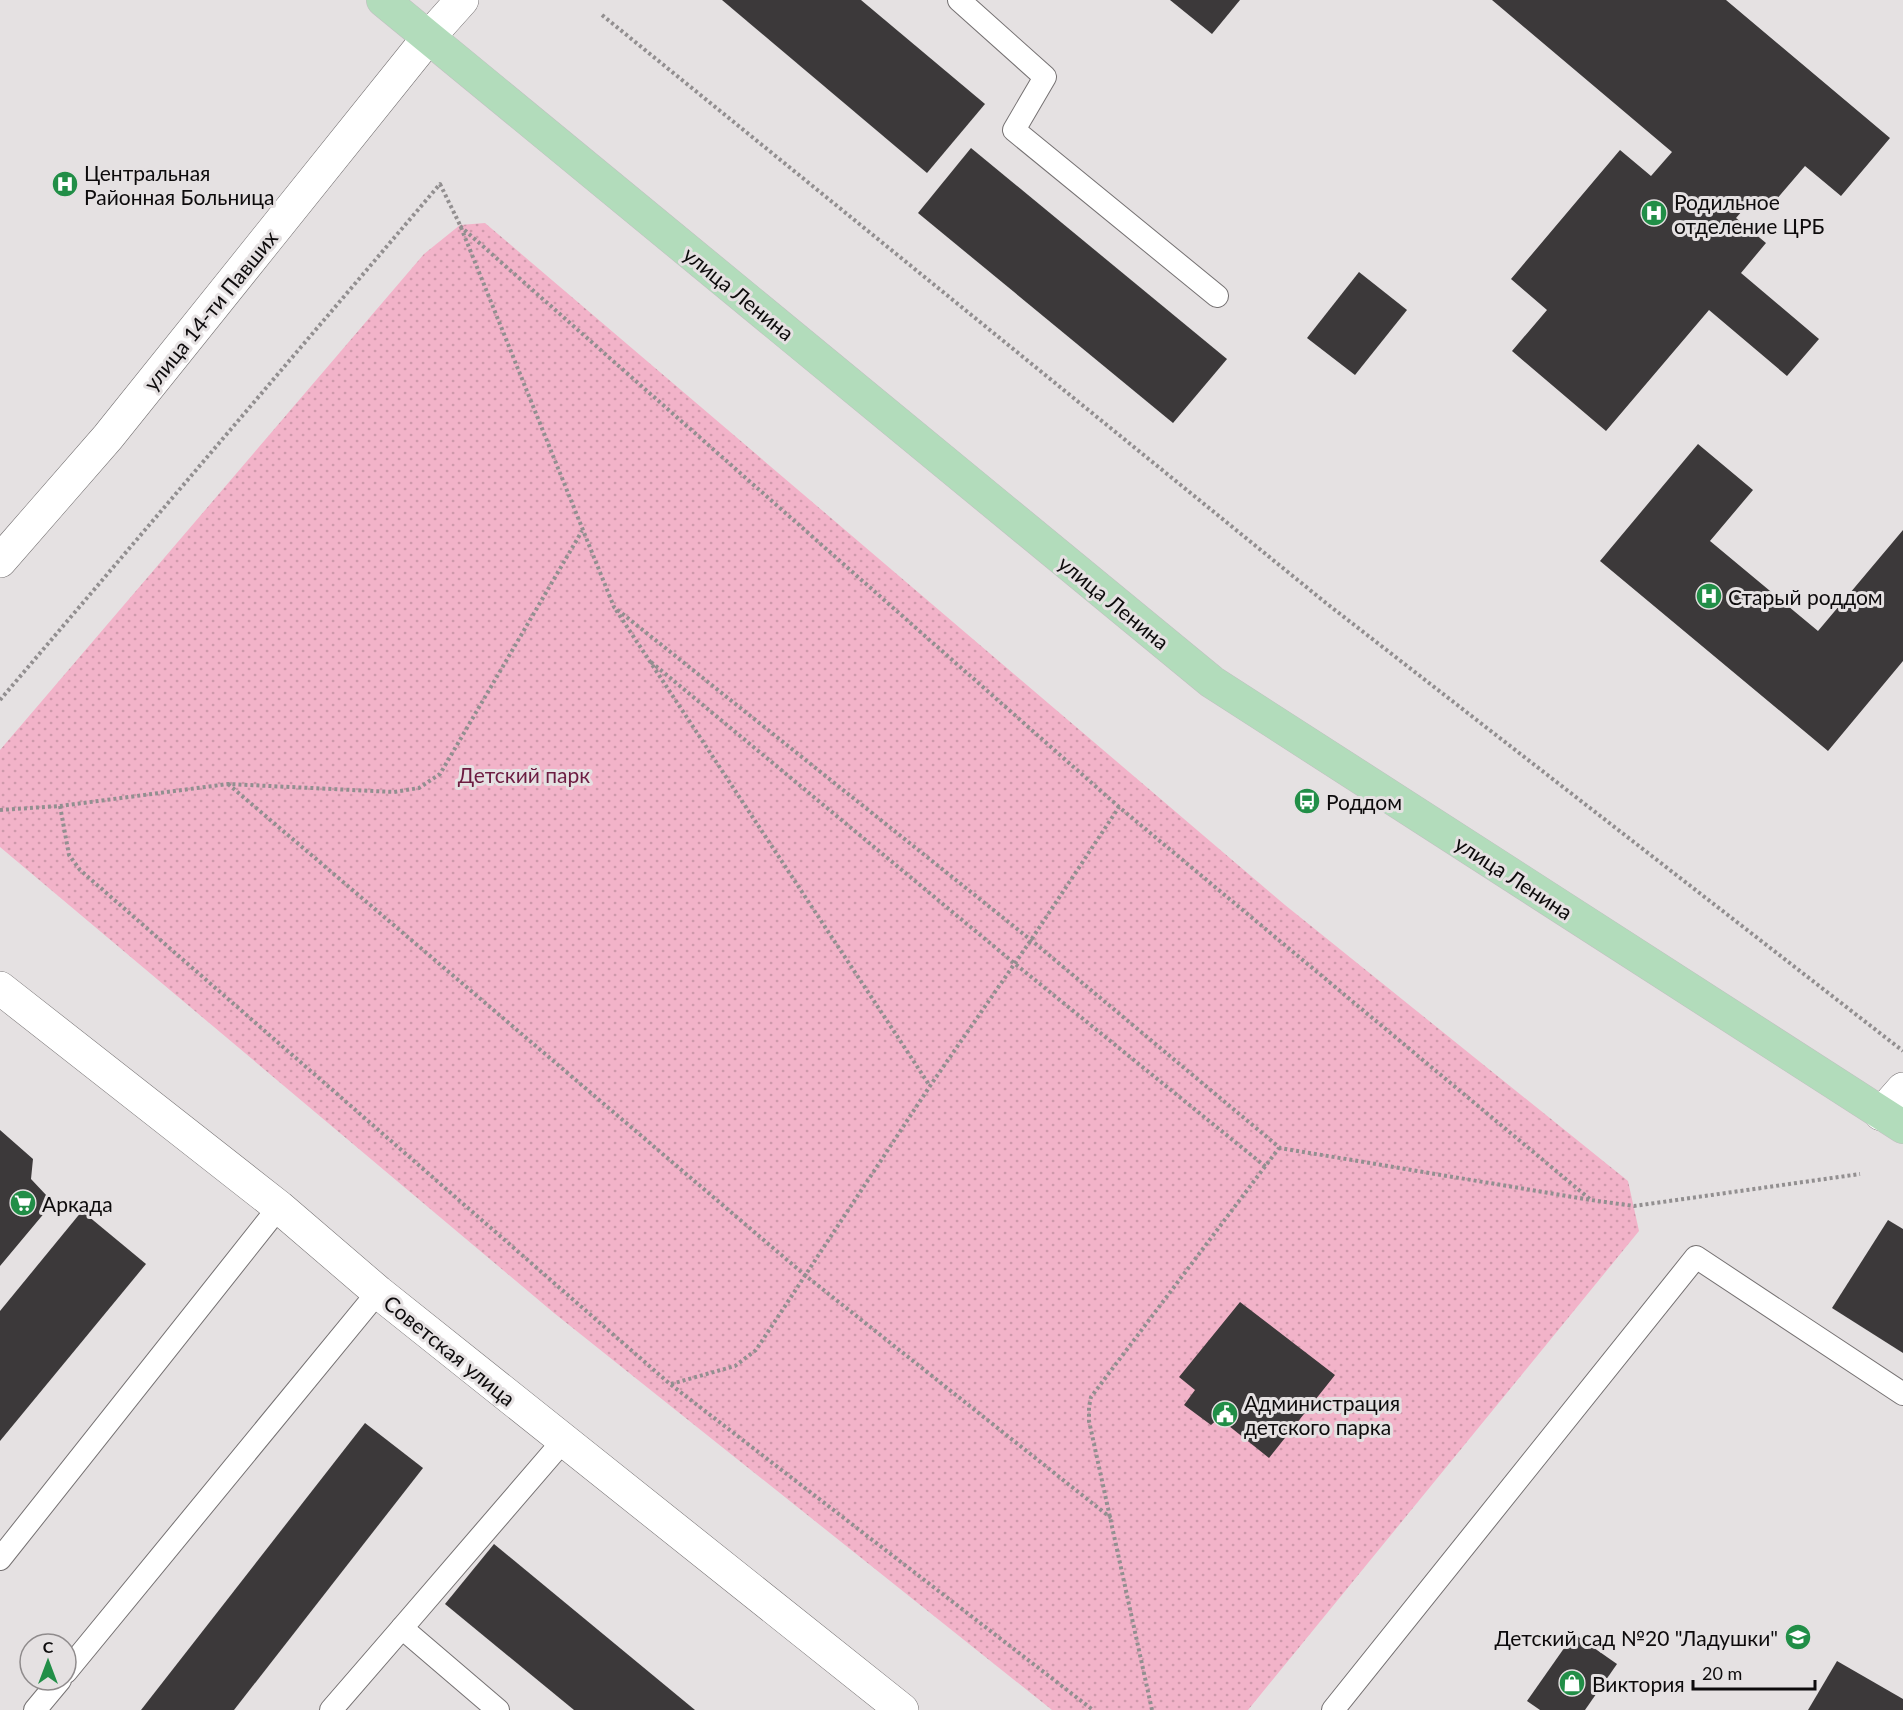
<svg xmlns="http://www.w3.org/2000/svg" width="1903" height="1710" font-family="Lato,sans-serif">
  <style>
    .park { fill: url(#park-dots) }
    .building { fill: #3c393a }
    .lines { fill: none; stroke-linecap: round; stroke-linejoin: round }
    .service-casing { stroke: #757172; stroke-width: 24 }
    .minor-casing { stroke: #757172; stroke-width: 34 }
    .tertiary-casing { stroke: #757172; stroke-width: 34 }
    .primary-casing { stroke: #c0c0c0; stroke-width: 34 }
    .path { stroke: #928f90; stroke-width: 4; stroke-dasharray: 3 3; stroke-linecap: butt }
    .service { stroke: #fff; stroke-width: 22 }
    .minor { stroke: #fff; stroke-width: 33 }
    .tertiary { stroke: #fff; stroke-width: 33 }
    .primary { stroke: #b2dcbb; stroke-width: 33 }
    .labels { text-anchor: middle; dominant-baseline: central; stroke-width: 6; stroke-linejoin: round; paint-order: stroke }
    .poi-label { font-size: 21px; fill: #0d0b0c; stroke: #e5e1e2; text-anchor: start }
    .street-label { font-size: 21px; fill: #0d0b0c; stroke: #e5e1e2 }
    .park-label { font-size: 21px; fill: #6c1c41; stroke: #e5e1e2 }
  </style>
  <defs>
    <pattern id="park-dots" width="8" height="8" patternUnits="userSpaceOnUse" patternTransform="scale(1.5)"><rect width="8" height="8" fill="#f2b3c9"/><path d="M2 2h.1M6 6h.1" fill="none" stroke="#ce99ab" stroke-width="1.8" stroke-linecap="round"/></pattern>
  </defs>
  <rect width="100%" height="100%" fill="#e5e1e2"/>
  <polygon class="park" points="485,223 1285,905 1628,1181 1639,1231 1248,1710 1052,1710 554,1313 0,847 0,750 424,254 460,225"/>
  <g class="building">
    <polygon points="722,0 861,0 985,104 927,173"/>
    <polygon points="1170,0 1240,0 1212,34"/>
    <polygon points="1492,0 1726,0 1890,138 1841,196 1805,166 1769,208 1755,196 1736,218 1766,243 1741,273 1819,339 1787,376 1709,310 1606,431 1512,351 1547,310 1511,279 1620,150 1651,176 1672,152"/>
    <polygon points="971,148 1227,359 1173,423 918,213"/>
    <polygon points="1359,272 1407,310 1355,375 1307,338"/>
    <polygon points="1698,444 1753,490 1710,541 1818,631 1903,530 1903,661 1828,751 1600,561"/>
    <polygon points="0,1130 33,1159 31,1179 47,1196 46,1211 0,1266"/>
    <polygon points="82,1211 146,1264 0,1441 0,1311"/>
    <polygon points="1888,1220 1903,1229 1903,1353 1832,1308"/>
    <polygon points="1240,1302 1335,1375 1269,1458 1219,1418 1211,1425 1184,1405 1195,1390 1179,1377"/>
    <polygon points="365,1423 423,1468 234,1710 141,1710"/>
    <polygon points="494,1544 695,1710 574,1710 445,1604"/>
    <polygon points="1574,1634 1617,1664 1585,1710 1540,1710 1527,1701"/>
    <polygon points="1837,1661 1903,1699 1903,1710 1808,1710"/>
  </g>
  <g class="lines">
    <defs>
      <g id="service">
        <polyline points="959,0 1045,77 1014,130 1217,296"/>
        <polyline points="0,1559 279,1207"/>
        <polyline points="66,1672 378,1292"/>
        <polyline points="35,1710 60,1680"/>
        <polyline points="331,1710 402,1628"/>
        <polyline points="498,1710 402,1628 563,1441"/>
        <polyline points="1333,1710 1696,1257 1903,1394"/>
      </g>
      <g id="minor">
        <polyline points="428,38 462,0"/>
        <polyline points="0,988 279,1207 378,1292 902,1710"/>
        <polyline points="1881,1114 1903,1089"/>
      </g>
      <polyline id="tertiary" points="0,561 108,437 428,38"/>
      <polyline id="primary" points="383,0 1212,682 1903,1127"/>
    </defs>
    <use href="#service" class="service-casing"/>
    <use href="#minor" class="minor-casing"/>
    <use href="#tertiary" class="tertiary-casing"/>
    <use href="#primary" class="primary-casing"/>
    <g class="path">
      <polyline points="602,15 1326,603 1903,1051"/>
      <polyline points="460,226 1119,807 1591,1200"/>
      <polyline points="616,610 930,1086"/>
      <polyline points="651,662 1014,963 1266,1167"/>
      <polyline points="0,700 440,184 460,225 614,607 1031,940 1280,1148 1591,1200 1634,1206 1860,1174"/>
      <polyline points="228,784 806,1276 1111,1518"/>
      <polyline points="60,806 69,855 80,870 670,1384 1093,1710"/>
      <polyline points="0,810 60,806 228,784 394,792 419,788 440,774 582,531"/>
      <polyline points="671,1384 735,1366 756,1350 930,1086 1031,940 1119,807"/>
      <polyline points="1152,1710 1089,1421 1089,1407 1091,1397 1279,1148"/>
    </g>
    <use href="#service" class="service"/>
    <use href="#minor" class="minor"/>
    <use href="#tertiary" class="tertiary"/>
    <use href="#primary" class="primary"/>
  </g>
  <defs>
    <symbol id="hospital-disc" viewBox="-11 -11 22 22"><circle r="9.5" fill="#218e47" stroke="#e5e1e2"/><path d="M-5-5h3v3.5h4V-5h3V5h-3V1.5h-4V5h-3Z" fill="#fff"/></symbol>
    <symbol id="bus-disc" viewBox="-11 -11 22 22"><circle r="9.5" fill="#218e47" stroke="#e5e1e2"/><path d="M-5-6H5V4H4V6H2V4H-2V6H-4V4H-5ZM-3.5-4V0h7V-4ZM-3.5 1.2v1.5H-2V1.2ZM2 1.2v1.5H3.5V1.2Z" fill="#fff"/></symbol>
    <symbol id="supermarket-disc" viewBox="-11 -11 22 22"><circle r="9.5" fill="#218e47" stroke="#e5e1e2"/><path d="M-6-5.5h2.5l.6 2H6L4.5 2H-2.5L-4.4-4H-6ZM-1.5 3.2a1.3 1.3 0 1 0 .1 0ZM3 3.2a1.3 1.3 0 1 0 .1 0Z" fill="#fff"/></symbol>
    <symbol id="civic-disc" viewBox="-11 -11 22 22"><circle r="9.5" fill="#218e47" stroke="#e5e1e2"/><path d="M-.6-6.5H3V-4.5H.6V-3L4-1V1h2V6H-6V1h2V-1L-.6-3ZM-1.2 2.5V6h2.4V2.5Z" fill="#fff"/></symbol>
    <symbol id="school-disc" viewBox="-11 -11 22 22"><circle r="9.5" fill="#218e47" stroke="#e5e1e2"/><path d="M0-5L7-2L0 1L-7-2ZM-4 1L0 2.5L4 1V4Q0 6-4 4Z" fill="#fff"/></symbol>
    <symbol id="shop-disc" viewBox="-11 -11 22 22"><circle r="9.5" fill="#218e47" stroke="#e5e1e2"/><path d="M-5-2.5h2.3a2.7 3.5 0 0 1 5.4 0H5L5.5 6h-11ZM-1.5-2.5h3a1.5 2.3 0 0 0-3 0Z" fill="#fff"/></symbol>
  </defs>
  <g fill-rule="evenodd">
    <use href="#hospital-disc" x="50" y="169" width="30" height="30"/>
    <use href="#hospital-disc" x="1639" y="198" width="30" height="30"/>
    <use href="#hospital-disc" x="1694" y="581" width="30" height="30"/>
    <use href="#bus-disc" x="1292" y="786" width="30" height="30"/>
    <use href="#supermarket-disc" x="8" y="1188" width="30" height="30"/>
    <use href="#civic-disc" x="1210" y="1399" width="30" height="30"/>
    <use href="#school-disc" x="1783" y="1622" width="30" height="30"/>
    <use href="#shop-disc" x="1557" y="1668" width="30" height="30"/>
  </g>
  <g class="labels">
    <g class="poi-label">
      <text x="84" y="172">Центральная<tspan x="84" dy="24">Районная Больница</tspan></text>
      <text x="1674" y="201">Родильное<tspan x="1674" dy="24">отделение ЦРБ</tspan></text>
      <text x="1728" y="596">Старый роддом</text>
      <text x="1326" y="801">Роддом</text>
      <text x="42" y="1203">Аркада</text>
      <text x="1244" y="1402">Администрация<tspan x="1244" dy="24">детского парка</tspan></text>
      <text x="1778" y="1637" text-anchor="end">Детский сад №20 "Ладушки"</text>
      <text x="1592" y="1683">Виктория</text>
    </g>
    <g class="street-label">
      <text transform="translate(739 293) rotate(39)">улица Ленина</text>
      <text transform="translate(210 310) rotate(-51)">улица 14-ти Павших</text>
      <text transform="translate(1114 602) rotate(39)">улица Ленина</text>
      <text transform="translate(1514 877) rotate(33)">улица Ленина</text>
      <text transform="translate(450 1350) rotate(39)">Советская улица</text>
    </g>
    <g class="park-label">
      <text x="524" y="774">Детский парк</text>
    </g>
  </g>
  <g transform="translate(48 1662)"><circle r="28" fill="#e5e1e2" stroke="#8f8b8c" stroke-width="1.5"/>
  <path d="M0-4.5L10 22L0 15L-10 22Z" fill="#218e47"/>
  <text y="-9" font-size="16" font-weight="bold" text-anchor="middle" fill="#0d0b0c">С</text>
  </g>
  <path d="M1693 1680v9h122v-9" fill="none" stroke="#0d0b0c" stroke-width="3"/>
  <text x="1702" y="1680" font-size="18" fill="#0d0b0c" stroke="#e5e1e2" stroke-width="4.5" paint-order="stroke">20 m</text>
</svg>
